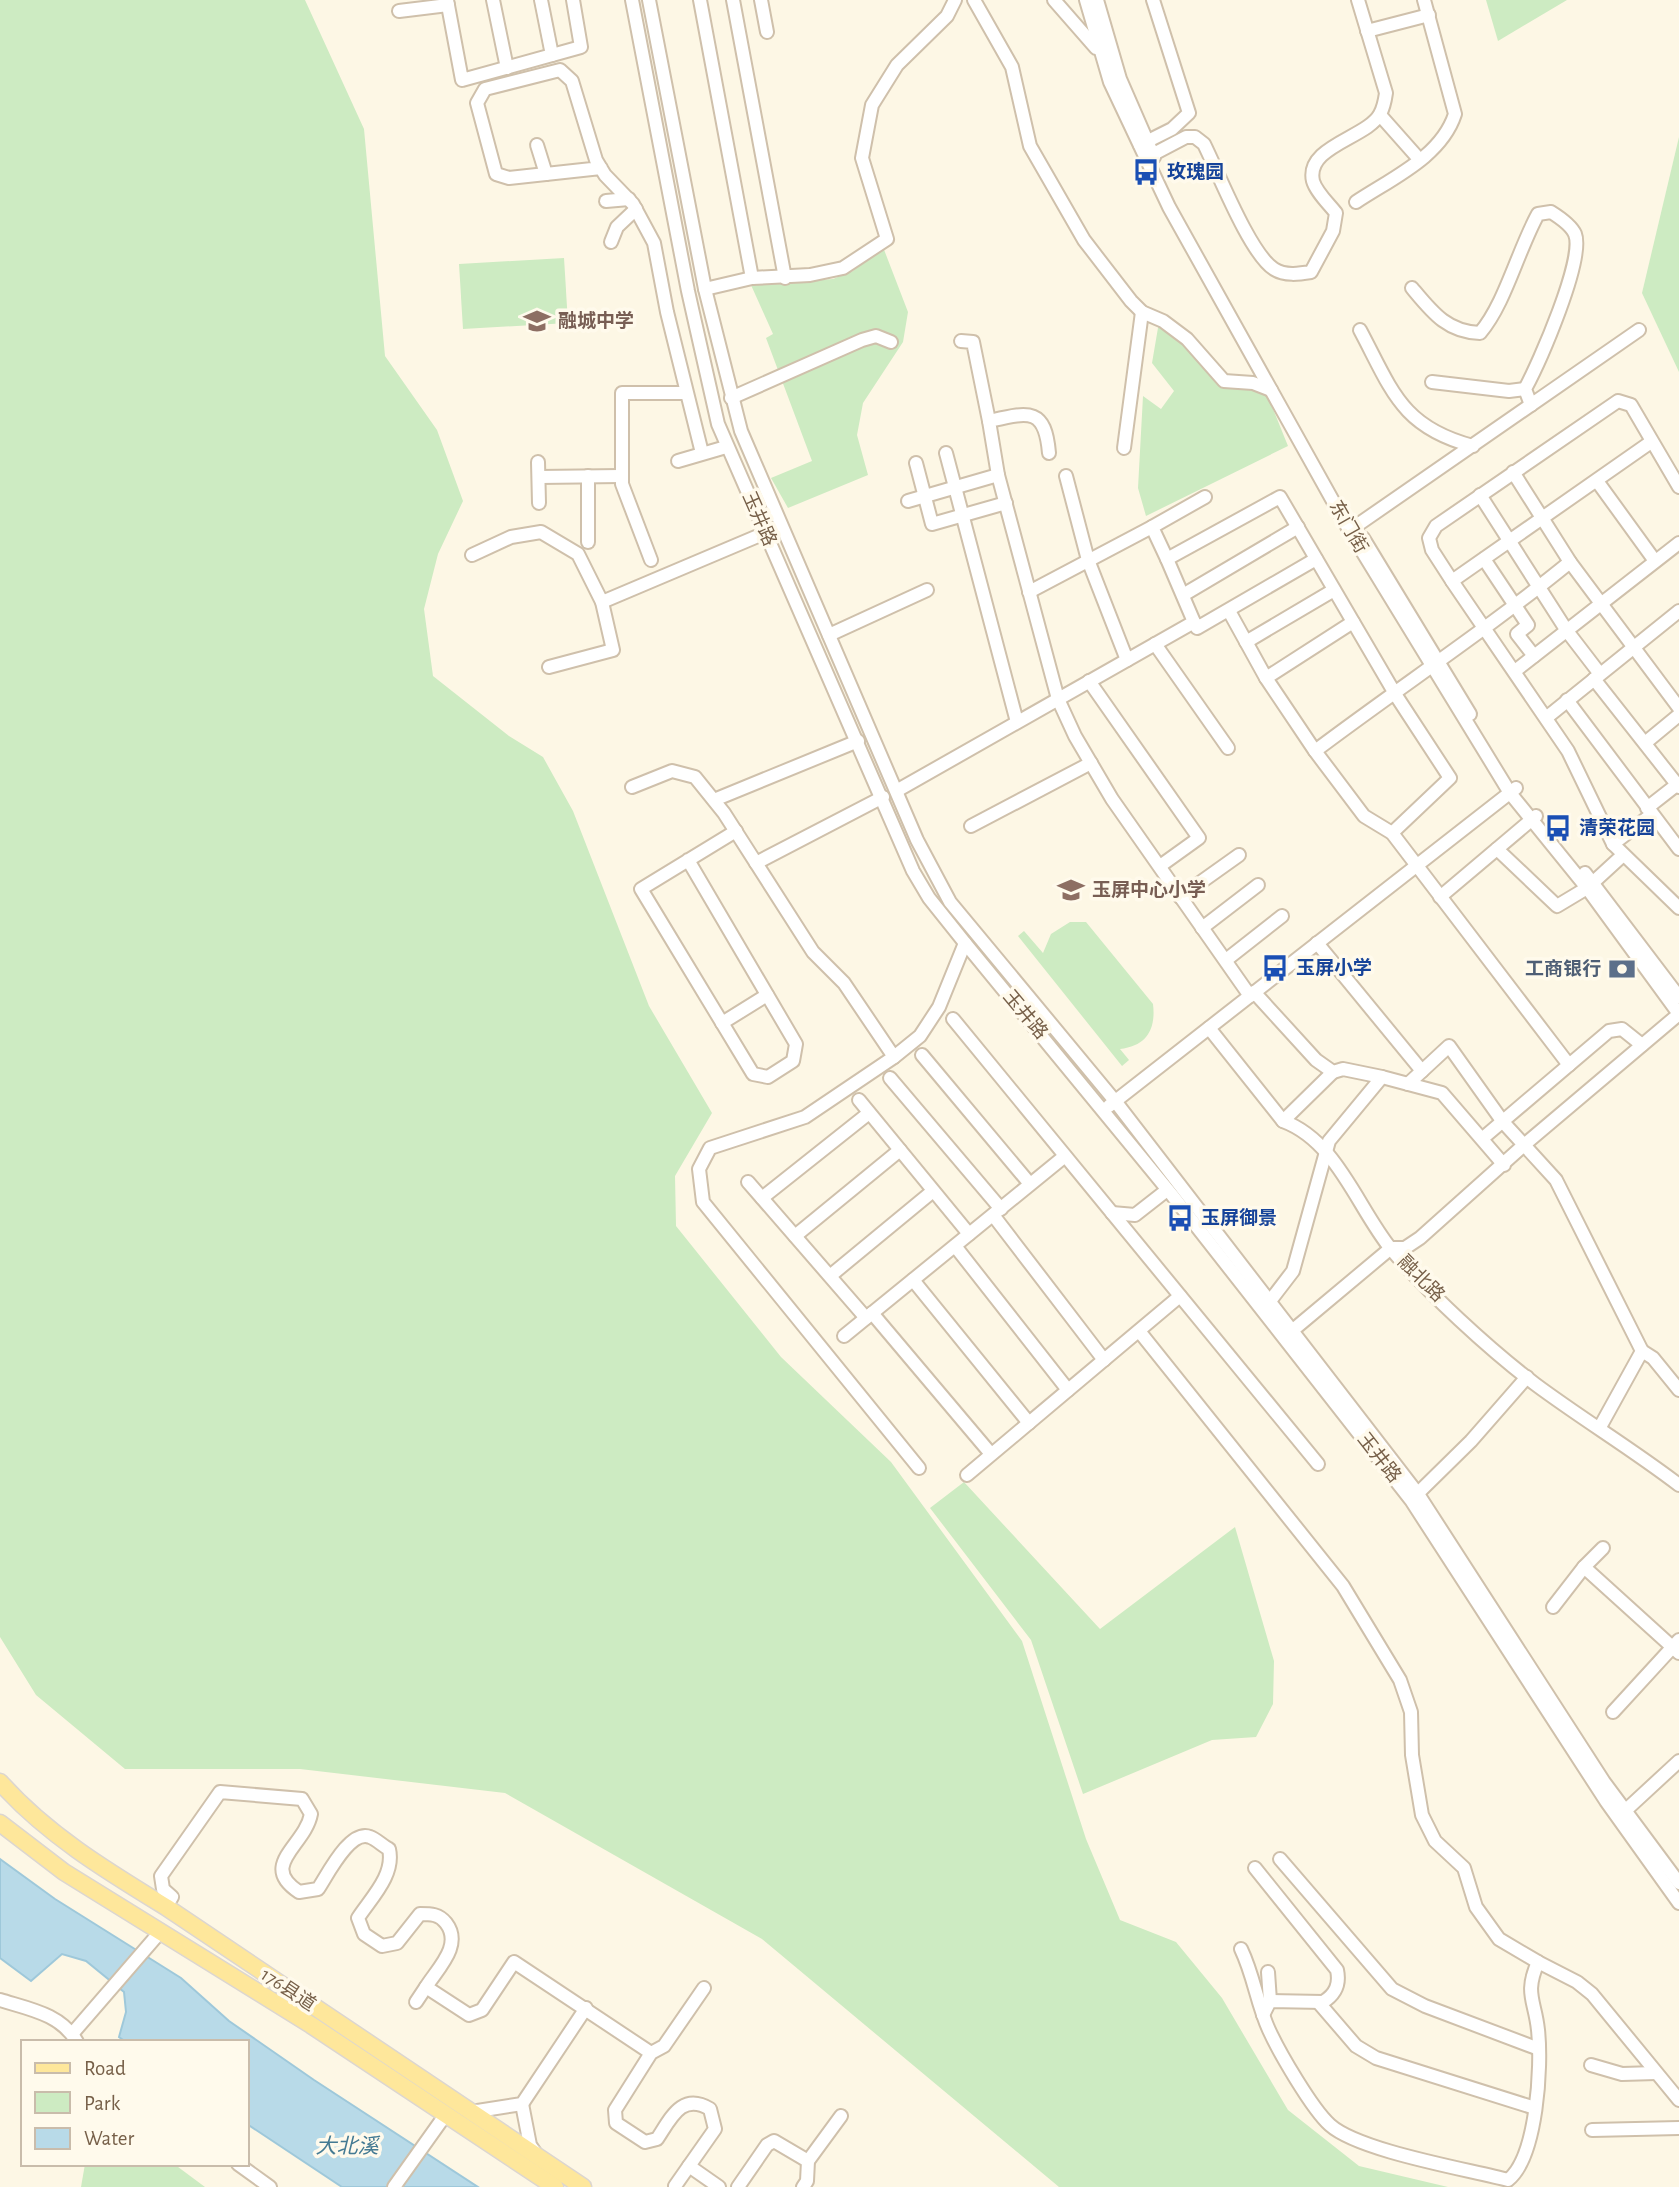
<svg xmlns="http://www.w3.org/2000/svg" width="1679" height="2187" font-family="'Alegreya Sans','Noto Sans SC',sans-serif">
  <style>
    .green { fill: #cdebc2 }
    .water { fill: #b8dae8; stroke: #9ec8da; stroke-width: 2 }
    .lines { fill: none; stroke-linecap: round; stroke-linejoin: round }
    .minor-casing { stroke: #cfc0ab; stroke-width: 16 }
    .major-casing { stroke: #dcd6d0; stroke-width: 19 }
    .minor { stroke: #fff; stroke-width: 12 }
    .major { stroke: #fee79b; stroke-width: 16 }
    .labels { text-anchor: middle; dominant-baseline: central; stroke-width: 7; stroke-linejoin: round; paint-order: stroke }
    .transit-label { font-size: 19px; font-weight: bold; fill: #164399; stroke: #fffaec; text-anchor: start }
    .education-label { font-size: 19px; font-weight: bold; fill: #785e54; stroke: #fffaec; text-anchor: start }
    .street-label { font-size: 19px; fill: #776049; stroke: #fffaec }
    .service-label { font-size: 19px; font-weight: bold; fill: #4e5e75; stroke: #fffaec; text-anchor: end }
    .water-label { font-size: 21px; font-style: italic; fill: #447a93; stroke: #fffaec }
  </style>
  <rect width="100%" height="100%" fill="#fdf7e5"/>
  <g class="green">
    <polygon points="0,0 305,0 364,129 385,356 437,430 463,501 438,554 424,609 433,676 509,736 543,757 573,811 649,1006 712,1113 675,1176 676,1226 781,1357 891,1462 1022,1641 1086,1839 1120,1920 1176,1942 1222,1998 1288,2110 1359,2166 1448,2187 1059,2187 762,1939 505,1793 300,1769 125,1769 36,1695 0,1637"/>
    <polygon points="1486,0 1567,0 1498,41"/>
    <polygon points="1679,137 1679,372 1642,293"/>
    <polygon points="883,247 908,312 903,342 863,403 857,435 868,475 788,508 771,478 812,461 766,338 773,334 751,285 833,279 853,271"/>
    <polygon points="564,258 568,323 463,329 459,264"/>
    <polygon points="1159,322 1241,387 1267,394 1288,446 1146,516 1138,488 1143,396 1161,409 1174,391 1152,363"/>
    <path d="M1070 922H1086L1153 1004C1156 1029 1147 1046 1120 1049L1129 1060 1122 1066 1018 936 1024 931 1043 953 1051 934Z"/>
    <polygon points="964,1482 1100,1629 1235,1527 1274,1661 1273,1704 1256,1737 1212,1740 1083,1794 1031,1640 930,1508"/>
    <polygon points="85,2164 174,2164 205,2187 81,2187"/>
  </g>
  <polygon class="water" points="0,1859 55,1899 181,1978 229,2021 314,2080 478,2187 342,2187 247,2124 247,2042 126,2042 119,2037 126,2012 124,1992 86,1961 62,1954 31,1981 0,1958"/>
  <g class="lines">
    <defs>
      <g id="minor">
        <polyline points="447,0 462,80 581,47 573,0"/>
        <polyline points="493,0 507,68"/>
        <polyline points="541,0 552,55"/>
        <polyline points="632,0 688,291 718,424 913,871 929,898 965,943 1172,1195 1411,1500 1606,1801 1679,1903"/>
        <polyline points="649,0 705,289 741,431 917,840 950,902 1115,1101 1418,1494 1604,1782 1679,1883"/>
        <polyline points="700,0 752,278"/>
        <polyline points="733,0 785,278"/>
        <polyline points="761,0 767,32"/>
        <polyline points="974,0 1012,67 1030,146 1084,240 1131,301 1142,312 1163,321 1187,339 1224,381 1253,383 1271,390"/>
        <polyline points="1054,0 1096,48"/>
        <polyline points="1086,0 1110,82 1169,207 1348,528 1510,793 1587,888 1679,1014 1524,1145 1420,1238 1405,1248 1391,1248 1293,1330"/>
        <polyline points="1097,0 1120,79 1154,157"/>
        <polyline points="399,11 448,5"/>
        <polyline points="1367,31 1429,15"/>
        <polyline points="1380,115 1419,159"/>
        <polyline points="537,145 546,174"/>
        <polyline points="1140,145 1172,129 1189,113 1153,0"/>
        <path d="M1146 158 1186 137H1195L1204 144C1218 172 1250 254 1274 269 1285 276 1299 274 1311 272L1333 231 1336 213C1329 204 1316 192 1313 181 1305 146 1367 138 1380 114 1384 107 1385 100 1386 93L1358 0"/>
        <polyline points="601,168 509,178 496,174 477,103 485,89 560,70 572,81 596,160 605,175 633,204 654,243 667,312 702,453"/>
        <polyline points="606,201 629,199"/>
        <path d="M1356 202C1392 178 1441 157 1455 114L1424 0"/>
        <polyline points="611,242 617,227 636,209"/>
        <path d="M1412 288C1432 312 1447 332 1480 333 1505 304 1518 250 1538 214L1551 212C1559 217 1571 225 1575 234 1585 259 1539 363 1525 389L1531 405"/>
        <polyline points="705,289 752,278 810,275 843,268 887,239 862,158 872,105 897,65 947,16 955,0"/>
        <path d="M1360 330C1392 390 1401 427 1473 446"/>
        <polyline points="961,341 973,342 989,421"/>
        <polyline points="1432,382 1509,391 1525,389"/>
        <polyline points="731,398 862,340 876,336 891,342"/>
        <polyline points="1124,448 1142,312"/>
        <polyline points="946,453 1017,722"/>
        <path d="M1049 453C1045 407 1029 412 989 421L998 475 1058 699 1075 736 1112 799 1250 996"/>
        <polyline points="678,461 726,447"/>
        <polyline points="538,462 539,503"/>
        <polyline points="916,463 932,524 1006,503"/>
        <polyline points="1513,472 1570,562 1679,708"/>
        <polyline points="588,476 588,542"/>
        <polyline points="1066,476 1088,560 1127,660"/>
        <polyline points="539,477 621,476"/>
        <polyline points="1597,481 1655,561"/>
        <polyline points="1679,487 1631,405 1618,401 1436,526 1429,538 1432,550 1452,581 1568,751 1613,844 1679,908"/>
        <polyline points="1480,495 1567,631 1600,674"/>
        <polyline points="908,501 998,475"/>
        <polyline points="1356,526 1639,330"/>
        <polyline points="1363,538 1470,714"/>
        <polyline points="472,555 511,537 541,532 578,554 602,602 613,650 549,667"/>
        <polyline points="1167,559 1152,527 1205,497"/>
        <polyline points="1484,559 1528,625 1517,634 1534,656"/>
        <polyline points="651,560 622,484 622,393 686,393"/>
        <polyline points="1452,581 1651,442"/>
        <polyline points="1029,592 1152,527"/>
        <polyline points="1183,595 1298,527"/>
        <polyline points="602,602 765,533"/>
        <polyline points="1229,611 1266,678 1315,751 1364,816 1392,833 1569,1065"/>
        <polyline points="1194,622 1197,628 1316,559"/>
        <polyline points="829,635 927,590"/>
        <polyline points="1246,642 1334,590"/>
        <polyline points="1155,644 1228,748"/>
        <polyline points="1515,671 1679,543"/>
        <polyline points="1266,678 1353,622"/>
        <polyline points="1594,679 1679,787"/>
        <polyline points="1089,681 1199,838 1160,866"/>
        <polyline points="1567,700 1679,849"/>
        <polyline points="1546,718 1679,611"/>
        <polyline points="1645,743 1679,715"/>
        <path d="M1315 751C1400 687 1488 629 1570 562"/>
        <polyline points="632,787 672,771 695,777 724,813 813,952 844,983 894,1057"/>
        <polyline points="898,790 1194,622 1167,559 1280,497 1397,697 1450,778 1392,833"/>
        <polyline points="714,800 858,741"/>
        <polyline points="1647,808 1679,783"/>
        <polyline points="971,826 1091,763"/>
        <polyline points="1613,844 1651,815"/>
        <polyline points="1497,849 1557,906 1587,888 1623,855"/>
        <polyline points="688,860 796,1044 793,1061 768,1077 753,1074 641,889 736,831"/>
        <polyline points="756,863 883,797"/>
        <polyline points="1585,873 1679,997"/>
        <polyline points="1180,897 1239,855"/>
        <polyline points="1440,897 1536,816"/>
        <polyline points="1202,928 1258,885"/>
        <polyline points="1317,943 1422,1071"/>
        <polyline points="1226,960 1282,916"/>
        <polyline points="1254,992 1316,1060 1333,1072 1343,1069 1382,1077"/>
        <polyline points="953,1019 1318,1464"/>
        <polyline points="722,1023 767,995"/>
        <path d="M1209 1028 1283 1121C1337 1141 1357 1207 1391 1249 1428 1293 1489 1349 1535 1384 1582 1419 1632 1449 1679 1485"/>
        <polyline points="922,1055 1030,1184"/>
        <polyline points="890,1078 1001,1209"/>
        <polyline points="1408,1084 1449,1046 1503,1122 1556,1180 1642,1351 1600,1427"/>
        <polyline points="859,1100 969,1234"/>
        <polyline points="1109,1106 1516,788"/>
        <polyline points="1283,1121 1333,1072"/>
        <polyline points="1483,1138 1609,1031 1622,1029 1642,1045"/>
        <polyline points="748,1182 866,1318"/>
        <polyline points="762,1198 869,1113"/>
        <polyline points="1112,1213 1135,1215 1167,1190"/>
        <polyline points="993,1215 1104,1360"/>
        <polyline points="795,1236 900,1150"/>
        <polyline points="955,1246 1068,1390"/>
        <polyline points="830,1276 933,1191"/>
        <polyline points="913,1280 1029,1423"/>
        <polyline points="1270,1301 1293,1271 1329,1141 1382,1077 1442,1093 1504,1165"/>
        <polyline points="872,1313 991,1454"/>
        <polyline points="1139,1331 1343,1586 1400,1680 1411,1712 1412,1755 1422,1815 1435,1841 1464,1868 1476,1907 1499,1939 1538,1962"/>
        <polyline points="844,1336 1065,1156"/>
        <polyline points="1642,1351 1653,1358 1679,1390"/>
        <polyline points="919,1468 703,1202 699,1169 710,1148 805,1117 894,1057 920,1036 939,1007 965,943"/>
        <polyline points="967,1475 1180,1296"/>
        <polyline points="1412,1499 1471,1441 1527,1377"/>
        <polyline points="1584,1567 1679,1653"/>
        <polyline points="1553,1607 1584,1567 1603,1548"/>
        <polyline points="1613,1712 1679,1640"/>
        <polyline points="1626,1810 1679,1761"/>
        <polyline points="1280,1859 1392,1989 1425,2006 1539,2049"/>
        <path d="M1255 1868 1337 1970C1340 1984 1336 1994 1323 2002L1270 2001 1263 2015"/>
        <path d="M166 1907 172 1897 163 1889 161 1876 220 1792 302 1799 311 1814C305 1846 258 1865 299 1892L318 1889C328 1874 350 1829 370 1837 376 1839 383 1846 389 1849 395 1875 371 1898 358 1918L364 1934 382 1946 397 1943 420 1914C431 1914 439 1914 446 1923 463 1945 438 1968 426 1987L469 2015 482 2010 514 1962 651 2053"/>
        <path d="M1241 1949C1254 1976 1257 2004 1269 2030 1279 2052 1312 2109 1330 2125 1359 2151 1466 2169 1508 2180 1537 2157 1542 2066 1538 2030 1535 2000 1524 1994 1538 1962L1577 1982 1592 1994 1679 2100"/>
        <polyline points="1268,1972 1270,2001"/>
        <path d="M704 1988 664 2046 651 2053 615 2110 616 2123 645 2142 657 2139C671 2118 682 2092 710 2109L715 2129 689 2166 719 2187"/>
        <path d="M0 2000C29 2009 61 2014 77 2042"/>
        <polyline points="416,2002 426,1987"/>
        <polyline points="1319,2003 1356,2046 1376,2058 1535,2108"/>
        <polyline points="72,2034 161,1931"/>
        <polyline points="1591,2065 1622,2074 1656,2073"/>
        <polyline points="522,2104 530,2145 536,2154"/>
        <polyline points="471,2112 522,2104 586,2008"/>
        <polyline points="1592,2130 1679,2128"/>
        <polyline points="238,2164 270,2187"/>
        <polyline points="675,2186 689,2166"/>
        <polyline points="394,2187 446,2114"/>
        <polyline points="738,2187 767,2145 774,2141 808,2161"/>
        <polyline points="803,2187 807,2181 808,2161 841,2116"/>
      </g>
      <g id="major">
        <path d="M0 1782C46 1834 107 1871 166 1907L583 2187"/>
        <polyline points="0,1823 64,1872 311,2025 555,2187"/>
      </g>
    </defs>
    <use href="#minor" class="minor-casing"/>
    <use href="#major" class="major-casing"/>
    <use href="#minor" class="minor"/>
    <use href="#major" class="major"/>
  </g>
  <defs>
    <symbol id="bus-bare" viewBox="-9 -9 18 18"><path d="M-5-6H5V4H4V6H2V4H-2V6H-4V4H-5ZM-3.5-4V0h7V-4ZM-3.5 1.2v1.5H-2V1.2ZM2 1.2v1.5H3.5V1.2Z" fill="#1a4fb4" stroke="#fffaec" stroke-width="2.5" paint-order="stroke"/></symbol>
    <symbol id="school-bare" viewBox="-9 -9 18 18"><path d="M0-5L7-2L0 1L-7-2ZM-4 1L0 2.5L4 1V4Q0 6-4 4Z" fill="#8d6e63" stroke="#fffaec" stroke-width="2.5" paint-order="stroke"/></symbol>
    <symbol id="bank-bare" viewBox="-9 -9 18 18"><path d="M-6-4H6V4H-6ZM0-2.3a2.3 2.3 0 1 0 0 4.6a2.3 2.3 0 1 0 0-4.6Z" fill="#5c6f8a" stroke="#fffaec" stroke-width="2.5" paint-order="stroke"/></symbol>
  </defs>
  <g fill-rule="evenodd">
    <use href="#bus-bare" x="1127" y="153" width="38" height="38"/>
    <use href="#school-bare" x="518" y="302" width="38" height="38"/>
    <use href="#bus-bare" x="1539" y="809" width="38" height="38"/>
    <use href="#school-bare" x="1052" y="871" width="38" height="38"/>
    <use href="#bus-bare" x="1256" y="949" width="38" height="38"/>
    <use href="#bank-bare" x="1603" y="950" width="38" height="38"/>
    <use href="#bus-bare" x="1161" y="1199" width="38" height="38"/>
  </g>
  <g class="labels">
    <g class="transit-label">
      <text x="1167" y="172">玫瑰园</text>
      <text x="1579" y="828">清荣花园</text>
      <text x="1296" y="968">玉屏小学</text>
      <text x="1201" y="1218">玉屏御景</text>
    </g>
    <g class="education-label">
      <text x="558" y="321">融城中学</text>
      <text x="1092" y="890">玉屏中心小学</text>
    </g>
    <g class="street-label">
      <text transform="translate(759 519) rotate(66)">玉井路</text>
      <text transform="translate(1348 527) rotate(60)">东门街</text>
      <text transform="translate(1025 1015) rotate(50)">玉井路</text>
      <text transform="translate(1421 1279) rotate(45)">融北路</text>
      <text transform="translate(1379 1458) rotate(52)">玉井路</text>
      <text transform="translate(288 1990) rotate(34)">176县道</text>
    </g>
    <g class="service-label">
      <text x="1601" y="969">工商银行</text>
    </g>
    <g class="water-label">
      <text x="347" y="2146">大北溪</text>
    </g>
  </g>
  <rect x="21" y="2040" width="228" height="126" fill="#fffaec" stroke="#c9bcab" stroke-width="2"/>
  <rect x="35" y="2063" width="35" height="10" fill="#fee79b" stroke="#c9bcab" stroke-width="2"/>
  <text x="84" y="2075" font-size="21" fill="#776049">Road</text>
  <rect x="35" y="2092" width="35" height="21" fill="#cdebc2" stroke="#c9bcab" stroke-width="2"/>
  <text x="84" y="2110" font-size="21" fill="#776049">Park</text>
  <rect x="35" y="2128" width="35" height="21" fill="#b8dae8" stroke="#c9bcab" stroke-width="2"/>
  <text x="84" y="2145" font-size="21" fill="#776049">Water</text>
</svg>
